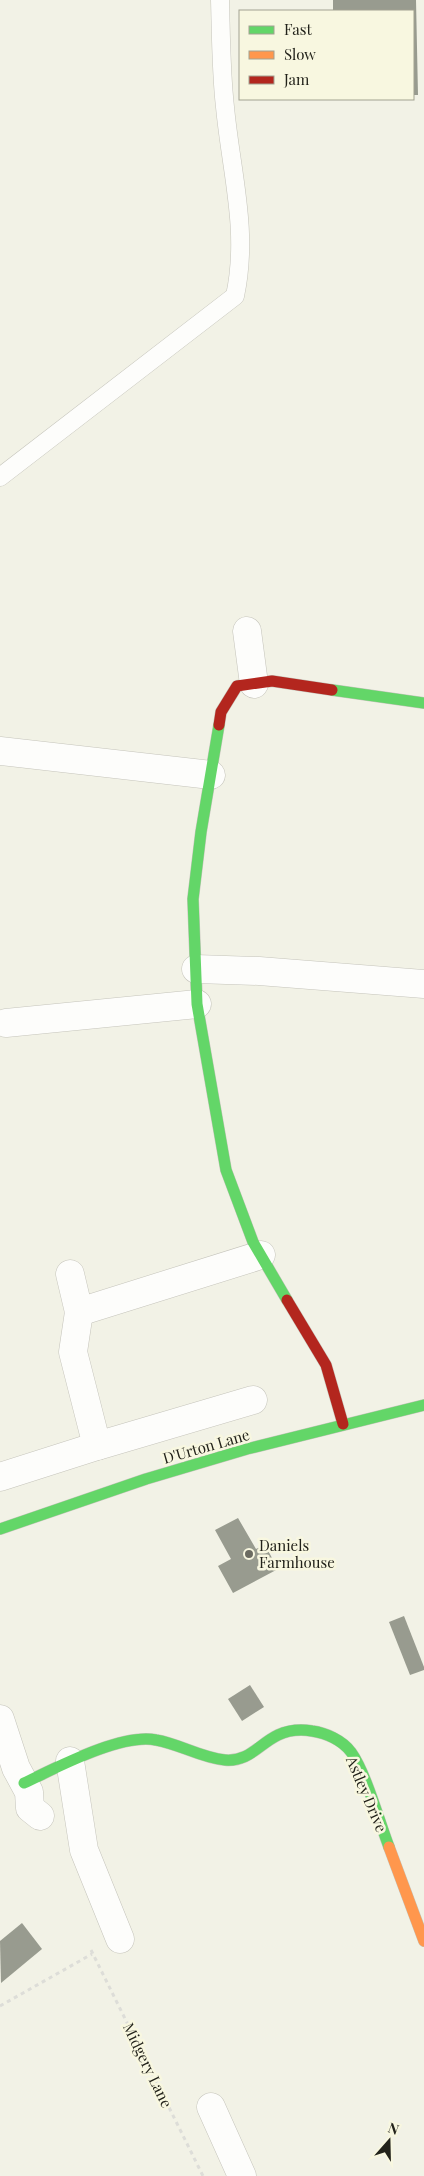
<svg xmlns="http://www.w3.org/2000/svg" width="424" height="2176" font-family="'Playfair Display',serif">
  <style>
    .building { fill: #989b8f }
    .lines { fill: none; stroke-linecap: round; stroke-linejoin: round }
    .lane-casing { stroke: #c5c4bb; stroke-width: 19 }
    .street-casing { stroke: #c5c4bb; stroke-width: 29 }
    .fast-casing { stroke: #c5c4bb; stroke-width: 12 }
    .slow-casing { stroke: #c5c4bb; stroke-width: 12 }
    .jam-casing { stroke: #c5c4bb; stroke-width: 12 }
    .path { stroke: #ddddd8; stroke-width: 3; stroke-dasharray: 4 4; stroke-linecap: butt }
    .lane { stroke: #fdfdfb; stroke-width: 18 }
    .street { stroke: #fdfdfb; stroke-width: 28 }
    .fast { stroke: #63d668; stroke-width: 11 }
    .slow { stroke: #ff974d; stroke-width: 11 }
    .jam { stroke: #b3261e; stroke-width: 11 }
    .poi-dot { fill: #6b6b61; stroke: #f8f7e0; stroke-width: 2 }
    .labels { text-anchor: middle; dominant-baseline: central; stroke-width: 5; stroke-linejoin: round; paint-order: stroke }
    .street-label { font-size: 15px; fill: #22221a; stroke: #f8f7e0 }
    .poi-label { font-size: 15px; fill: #22221a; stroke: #f8f7e0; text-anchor: start }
  </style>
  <rect width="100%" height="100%" fill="#f2f2e6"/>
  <g class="building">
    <polygon points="333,0 416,0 418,95 413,95 413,11 333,11"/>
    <polygon points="238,1518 256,1549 265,1545 278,1569 233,1593 218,1566 231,1559 215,1530"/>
    <polygon points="404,1616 424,1667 424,1670 410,1675 389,1622"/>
    <polygon points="250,1685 264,1707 242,1721 228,1699"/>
    <polygon points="22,1923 42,1949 1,1983 0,1941"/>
  </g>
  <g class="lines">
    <defs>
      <path id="lane" d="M0 477 235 296C249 231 231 172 225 107 221 72 221 35 220 0"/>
      <g id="street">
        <polyline points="247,631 254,684"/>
        <polyline points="0,751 211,775"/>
        <polyline points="196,969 259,971 424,984"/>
        <polyline points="6,1023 197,1004"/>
        <polyline points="70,1274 79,1312 261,1255"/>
        <polyline points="79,1312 73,1352 97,1446 253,1400"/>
        <polyline points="0,1477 97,1446"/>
        <polyline points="0,1719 16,1768 29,1792 30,1808 40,1816"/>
        <polyline points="70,1761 84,1850 120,1939"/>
        <polyline points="211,2107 242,2176"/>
      </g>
      <g id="fast">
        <polyline points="332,690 424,703"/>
        <polyline points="219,725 201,832 193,899 197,1004 226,1170 253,1242 287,1300"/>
        <polyline points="0,1529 146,1479 247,1449 424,1405"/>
        <path d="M24 1783C56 1768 121 1733 156 1740 180 1744 201 1758 225 1760 249 1762 259 1744 278 1735 289 1730 300 1729 312 1731 326 1733 342 1740 351 1752 366 1773 379 1821 389 1847"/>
      </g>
      <polyline id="slow" points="389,1847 424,1941"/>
      <g id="jam">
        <polyline points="219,725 221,712 237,686 272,681 332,690"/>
        <polyline points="287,1300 326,1365 343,1424"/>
      </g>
    </defs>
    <use href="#lane" class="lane-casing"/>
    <use href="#street" class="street-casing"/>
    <use href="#fast" class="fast-casing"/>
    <use href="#slow" class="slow-casing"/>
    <use href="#jam" class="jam-casing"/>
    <g class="path">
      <polyline points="91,1950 203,2176"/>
      <polyline points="0,2006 92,1954"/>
    </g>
    <use href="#lane" class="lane"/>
    <use href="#street" class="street"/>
    <use href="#fast" class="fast"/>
    <use href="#slow" class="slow"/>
    <use href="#jam" class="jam"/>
  </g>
  <circle class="poi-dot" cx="249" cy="1554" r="5"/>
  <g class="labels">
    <g class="street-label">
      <text transform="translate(206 1446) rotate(-16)">D'Urton Lane</text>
      <text transform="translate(367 1794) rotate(67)">Astley Drive</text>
      <text transform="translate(148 2065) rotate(64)">Midgery Lane</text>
    </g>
    <g class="poi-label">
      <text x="259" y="1545">Daniels<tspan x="259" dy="17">Farmhouse</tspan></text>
    </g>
  </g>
  <rect x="239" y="10" width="175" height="90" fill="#f8f7e0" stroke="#a2a291"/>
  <rect x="249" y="26" width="25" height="8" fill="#63d668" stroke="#a2a291"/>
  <text x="284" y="35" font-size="15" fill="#22221a">Fast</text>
  <rect x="249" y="51" width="25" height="8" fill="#ff974d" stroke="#a2a291"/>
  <text x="284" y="60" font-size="15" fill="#22221a">Slow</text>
  <rect x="249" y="76" width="25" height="8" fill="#b3261e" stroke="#a2a291"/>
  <text x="284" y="85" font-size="15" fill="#22221a">Jam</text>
  <g transform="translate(389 2141) rotate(20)" stroke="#f8f7e0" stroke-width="4" paint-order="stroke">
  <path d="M0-4L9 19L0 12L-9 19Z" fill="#22221a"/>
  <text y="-8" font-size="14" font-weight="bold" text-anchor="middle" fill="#22221a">N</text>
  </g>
</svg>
